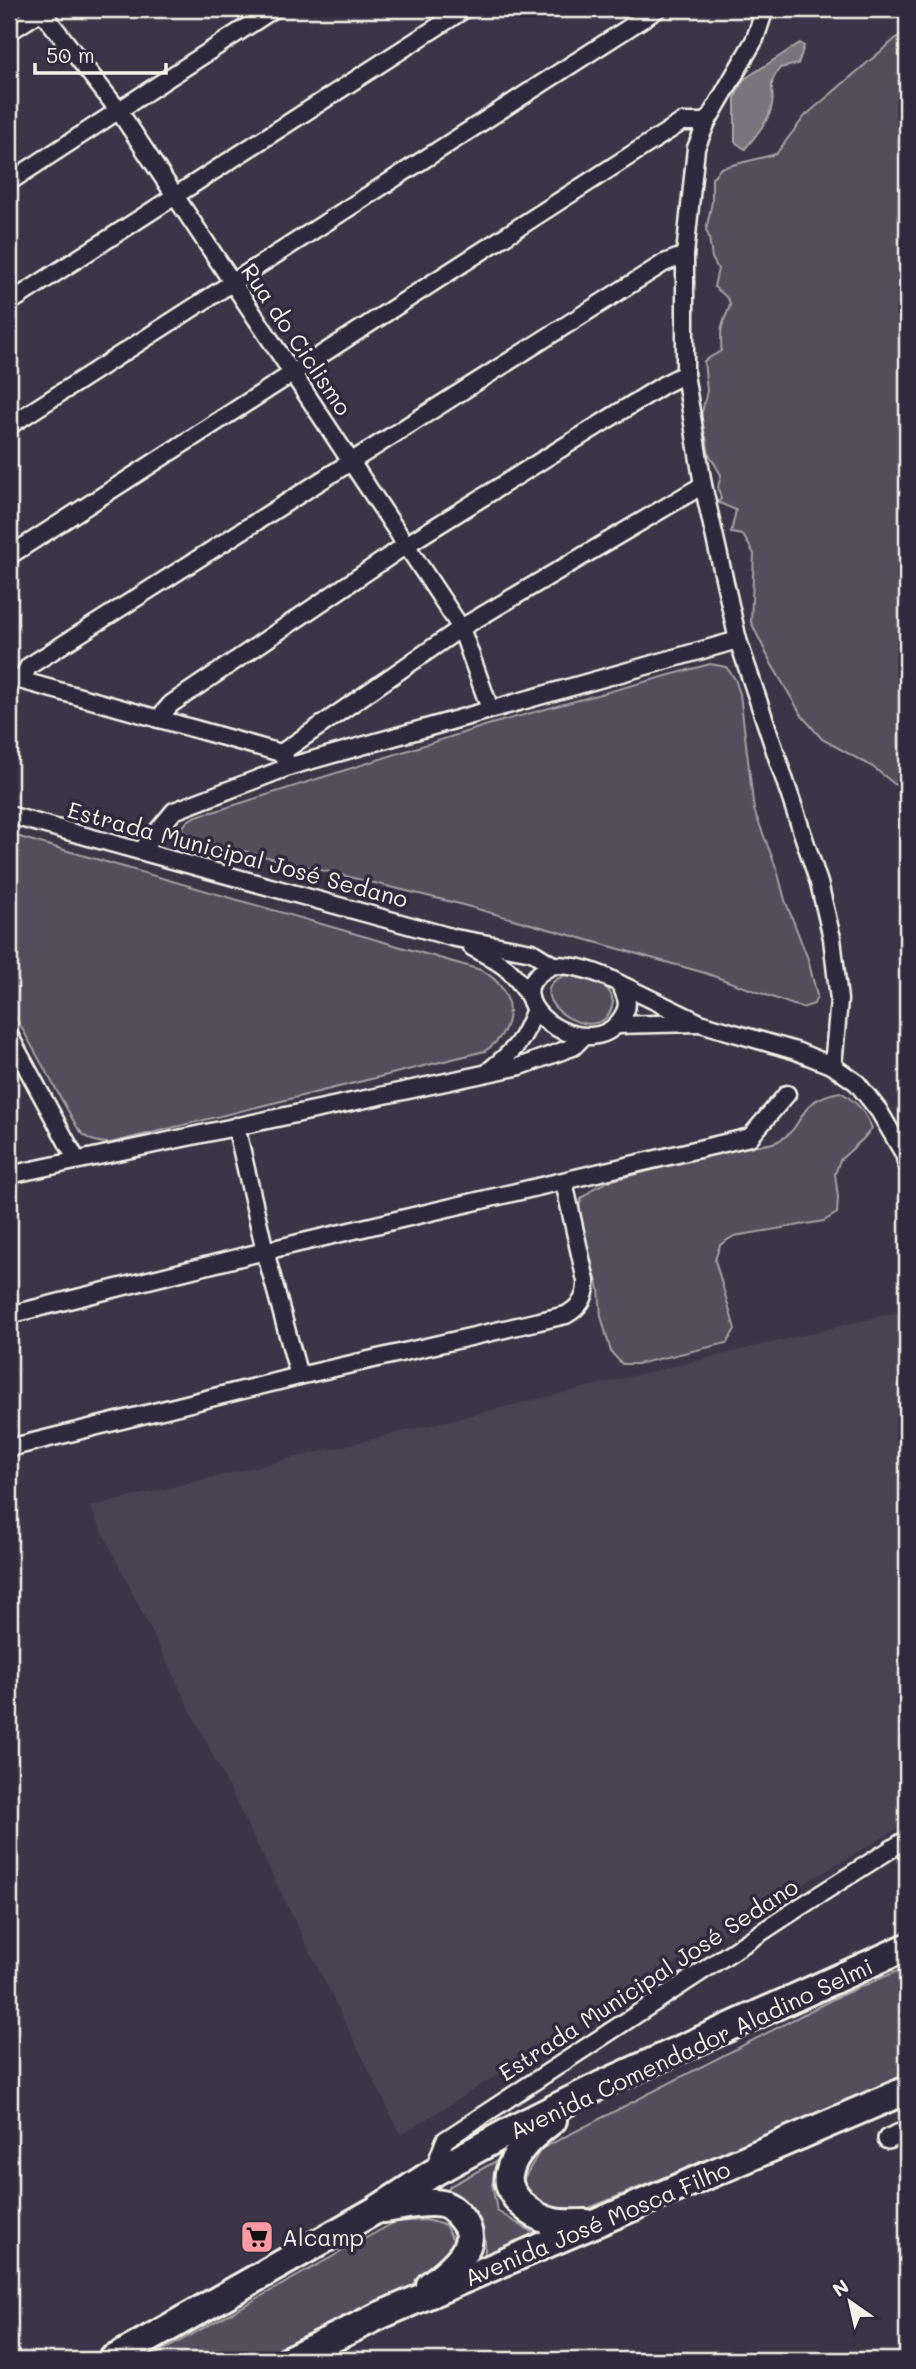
<svg xmlns="http://www.w3.org/2000/svg" width="916" height="2369" font-family="Mali,sans-serif">
  <style>
    .built { fill: #484352 }
    .green { fill: #534e5c; stroke: #a4a0a2; stroke-width: 2 }
    .water { fill: #78747b; stroke: #aaa6a7; stroke-width: 2 }
    .lines { fill: none; stroke-linecap: round; stroke-linejoin: round }
    .minor-casing { stroke: #f4f1e8; stroke-width: 21 }
    .tertiary-casing { stroke: #f4f1e8; stroke-width: 24 }
    .primary-casing { stroke: #f4f1e8; stroke-width: 32 }
    .minor { stroke: #2f2a3d; stroke-width: 16 }
    .tertiary { stroke: #2f2a3d; stroke-width: 19 }
    .primary { stroke: #2f2a3d; stroke-width: 26 }
    .labels { text-anchor: middle; dominant-baseline: central; stroke-width: 7; stroke-linejoin: round; paint-order: stroke }
    .street-label { font-size: 23px; fill: #f4f1e8; stroke: #2f2a3d }
    .poi-label { font-size: 23px; fill: #f4f1e8; stroke: #2f2a3d; text-anchor: start }
  </style>
  <rect width="100%" height="100%" fill="#3b3647"/>
  <filter id="ink" filterUnits="userSpaceOnUse"><feTurbulence type="fractalNoise" baseFrequency=".0143" numOctaves="2"/><feDisplacementMap in="SourceGraphic" scale="14" xChannelSelector="R" yChannelSelector="G"/><feConvolveMatrix kernelMatrix="1 2 1 2 8 2 1 2 1" color-interpolation-filters="sRGB"/></filter>
  <g filter="url(#ink)">
    <polygon class="built" points="907,1310 907,1823 794,1890 401,2135 90,1507"/>
    <g class="green">
      <path d="M907 29V794L873 767 822 739 802 716 771 663 751 622 754 554 743 535 731 533 736 510 717 502 721 499 718 487 721 475 709 454 706 437 699 425 707 391 704 361 721 351C722 344 720 334 722 327 728 303 740 306 714 287L718 269 712 258 709 237 706 230 712 202V178L721 168 776 154 805 116Z"/>
      <path d="M710 664 726 667 735 679 740 694 754 810 777 870 785 900 808 959 817 996 814 1004 802 1008 705 973 456 903 190 838 182 830C186 816 203 814 216 811L491 724Z"/>
      <path d="M9 834 481 970C517 989 518 1029 485 1051L110 1143C95 1143 85 1139 77 1127L9 1005Z"/>
      <path d="M566 975C585 979 610 979 613 1002 605 1056 510 994 566 975Z"/>
      <path d="M840 1092C856 1101 864 1110 872 1128L863 1139 840 1160 835 1174 838 1197 837 1213 824 1221 734 1236 720 1245 715 1260 735 1329 727 1343 637 1364H622L611 1352 601 1316 599 1289 578 1215 581 1199 594 1188 609 1181C653 1170 697 1159 741 1147 753 1144 767 1147 778 1141 807 1127 794 1100 840 1092Z"/>
      <polygon points="907,1967 907,2078 584,2210 564,2216 527,2198 522,2182 541,2149 837,1997"/>
      <path d="M502 2158 492 2184 497 2211 540 2237 484 2257C490 2226 473 2206 447 2192L450 2186Z"/>
      <polygon points="426,2220 445,2225 455,2244 440,2270 370,2308 264,2360 146,2360 395,2222"/>
    </g>
    <path class="water" d="M800 43 804 46 798 64 780 68C766 87 775 85 772 105 769 122 755 136 745 149L735 142V97L743 80Z"/>
    <g class="lines">
      <defs>
        <g id="minor">
          <polyline points="40,9 119,111 461,628 490,709"/>
          <polyline points="765,9 755,39 707,122 696,148 685,255 685,374 703,485 738,640 819,883 832,938 839,1000 833,1066"/>
          <polyline points="9,32 45,9"/>
          <polyline points="9,182 274,9"/>
          <polyline points="9,303 465,9"/>
          <polyline points="9,426 658,9"/>
          <polyline points="9,556 682,122 707,122"/>
          <polyline points="9,677 281,753 286,760"/>
          <polyline points="21,680 29,666 664,263 685,255"/>
          <polyline points="158,719 171,704 406,545 663,385 685,374"/>
          <polyline points="281,753 461,628 703,485"/>
          <polyline points="9,815 455,938 532,952 553,965"/>
          <polyline points="141,851 174,811 291,766 738,640"/>
          <path d="M472 947C502 964 512 968 530 998"/>
          <path d="M553 965C576 965 599 972 620 984 628 1000 631 1007 618 1023 590 1056 522 1020 530 987 533 976 544 970 553 965Z"/>
          <polyline points="620,984 700,1023 796,1051 833,1066 857,1083 879,1111 904,1154 907,1166"/>
          <polyline points="616,1025 698,1023"/>
          <polyline points="9,1035 76,1159"/>
          <path d="M490 1070C516 1049 523 1041 535 1009"/>
          <polyline points="236,1126 265,1251 299,1376"/>
          <polyline points="9,1175 521,1066 573,1047 583,1037"/>
          <polyline points="9,1315 265,1251 750,1137 787,1094"/>
          <path d="M9 1448 299 1376 566 1315C580 1307 587 1297 586 1281L564 1182"/>
          <polyline points="433,2172 445,2140 803,1905 907,1839"/>
        </g>
        <polyline id="tertiary" points="888,2139 907,2131"/>
        <g id="primary">
          <path d="M553 2120C536 2133 513 2151 509 2174 505 2196 534 2218 554 2222 564 2224 576 2223 586 2223"/>
          <path d="M383 2209C401 2207 424 2200 442 2204 451 2206 458 2214 463 2221 483 2246 447 2271 430 2285"/>
          <polyline points="112,2360 376,2210 433,2173 517,2127 603,2084 907,1947"/>
          <polyline points="288,2360 381,2315 907,2090"/>
        </g>
      </defs>
      <use href="#minor" class="minor-casing"/>
      <use href="#tertiary" class="tertiary-casing"/>
      <use href="#primary" class="primary-casing"/>
      <use href="#minor" class="minor"/>
      <use href="#tertiary" class="tertiary"/>
      <use href="#primary" class="primary"/>
    </g>
  </g>
  <defs>
    <symbol id="supermarket-square" viewBox="-11 -11 22 22"><rect x="-9" y="-9" width="18" height="18" rx="4" fill="#ff9aa2" stroke="#2f2a3d"/><path d="M-6-5.5h2.5l.6 2H6L4.5 2H-2.5L-4.4-4H-6ZM-1.5 3.2a1.3 1.3 0 1 0 .1 0ZM3 3.2a1.3 1.3 0 1 0 .1 0Z" fill="#111"/></symbol>
  </defs>
  <g fill-rule="evenodd">
    <use href="#supermarket-square" x="238" y="2218" width="38" height="38"/>
  </g>
  <g class="labels">
    <g class="street-label">
      <text transform="translate(297 339) rotate(56)">Rua do Ciclismo</text>
      <text transform="translate(238 854) rotate(15)">Estrada Municipal José Sedano</text>
      <text transform="translate(648 1979) rotate(-33)">Estrada Municipal José Sedano</text>
      <text transform="translate(691 2048) rotate(-25)">Avenida Comendador Aladino Selmi</text>
      <text transform="translate(597 2223) rotate(-23)">Avenida José Mosca Filho</text>
    </g>
    <g class="poi-label">
      <text x="282" y="2237">Alcamp</text>
    </g>
  </g>
  <rect width="916" height="2369" fill="none" stroke="#2f2a3d" stroke-width="35"/>
  <rect x="18" y="18" width="881" height="2334" fill="none" stroke="#f4f1e8" stroke-width="2.5" filter="url(#ink)"/>
  <g transform="translate(850 2302) rotate(326)" stroke="#2f2a3d" stroke-width="5" paint-order="stroke">
  <path d="M0-5L12 26L0 18L-12 26Z" fill="#f4f1e8"/>
  <text y="-10" font-size="19" font-weight="bold" text-anchor="middle" fill="#f4f1e8">N</text>
  </g>
  <path d="M35 63v10h131v-10" fill="none" stroke="#f4f1e8" stroke-width="3.5"/>
  <text x="46" y="63" font-size="21" fill="#f4f1e8" stroke="#2f2a3d" stroke-width="5" paint-order="stroke">50 m</text>
</svg>
